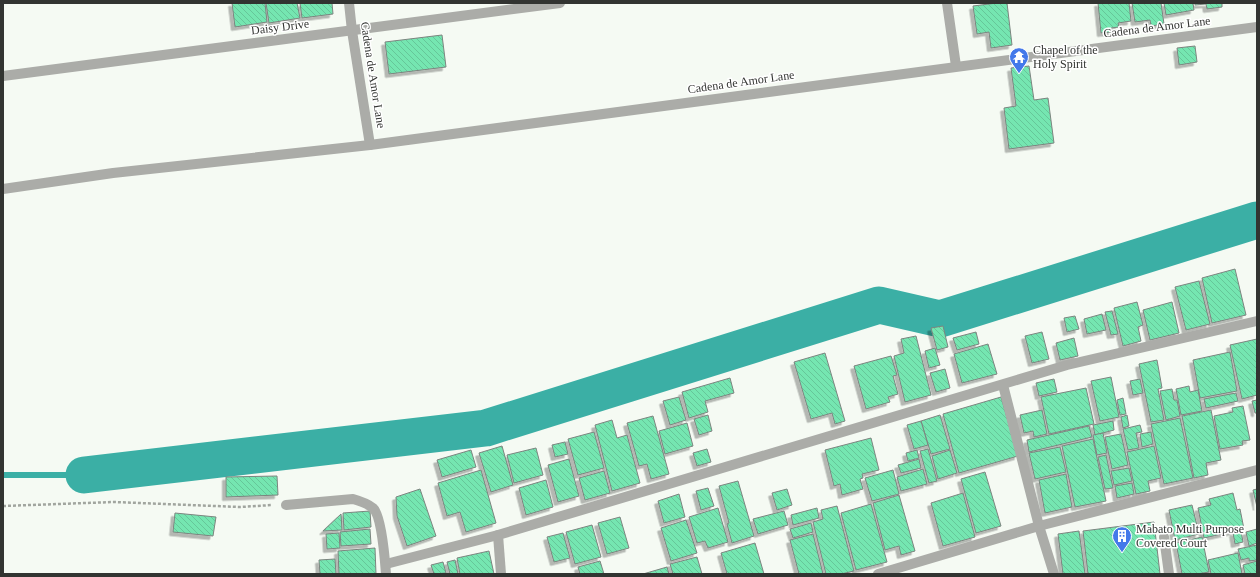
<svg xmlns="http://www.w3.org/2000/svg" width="1260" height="577" font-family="'Times New Roman',serif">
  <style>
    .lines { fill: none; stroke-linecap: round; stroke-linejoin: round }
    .stream { stroke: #3bafa5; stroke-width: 6 }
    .river { stroke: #3bafa5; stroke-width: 37 }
    .building { fill: url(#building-back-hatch); stroke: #7c847f; filter: url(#shadow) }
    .path { stroke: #a1a59f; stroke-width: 2.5; stroke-dasharray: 3 2; stroke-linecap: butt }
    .street { stroke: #abaca8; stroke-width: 10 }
    .labels { text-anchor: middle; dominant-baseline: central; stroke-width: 3; stroke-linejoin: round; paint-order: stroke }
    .street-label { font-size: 12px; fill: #323431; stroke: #fff }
    .poi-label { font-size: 12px; fill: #323431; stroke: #fff; text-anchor: start }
  </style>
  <defs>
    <pattern id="building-back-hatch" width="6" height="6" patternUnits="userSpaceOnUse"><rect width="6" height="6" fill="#75e6b1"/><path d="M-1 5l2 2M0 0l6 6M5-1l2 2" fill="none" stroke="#66c699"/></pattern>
    <filter id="shadow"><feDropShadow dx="-3.5" dy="3.5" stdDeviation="0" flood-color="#0004"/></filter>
  </defs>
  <rect width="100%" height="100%" fill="#f5faf3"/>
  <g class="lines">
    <polyline class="stream" points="3,475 84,475"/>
    <polyline class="river" points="84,475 486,428 879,305 940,319 1257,220"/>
  </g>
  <g class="building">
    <polygon points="232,3 265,3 267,22 235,27"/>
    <polygon points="266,3 297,3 300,18 269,23"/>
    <polygon points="300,3 332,3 333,14 302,18"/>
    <polygon points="997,3 1007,3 1012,45 991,48 989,32 977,34 973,6"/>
    <polygon points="1098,3 1129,3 1131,21 1118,23 1119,27 1111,28 1112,32 1101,33"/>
    <polygon points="1132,3 1161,3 1164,24 1151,26 1150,20 1135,22"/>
    <polygon points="1164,3 1193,3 1194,10 1166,15"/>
    <polygon points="1195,3 1222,3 1222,7 1207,9 1206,4 1195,5"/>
    <polygon points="442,35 446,67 389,74 385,42"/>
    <polygon points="1195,46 1197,62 1179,65 1177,48"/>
    <polygon points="1029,66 1034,100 1048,98 1054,143 1009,149 1004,108 1016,106 1011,68"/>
    <polygon points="1235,269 1246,315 1212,323 1202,278"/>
    <polygon points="1199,281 1210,324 1186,330 1175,287"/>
    <polygon points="1137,302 1143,325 1138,327 1141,341 1123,346 1114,308"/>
    <polygon points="1172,302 1179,333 1150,340 1143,310"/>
    <polygon points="1112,311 1118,334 1111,335 1105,312"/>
    <polygon points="1102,314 1106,330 1087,334 1084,319"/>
    <polygon points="1075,316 1079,329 1067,332 1064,318"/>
    <polygon points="943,326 948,347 937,350 931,328"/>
    <polygon points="976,332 979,344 957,350 953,338"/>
    <polygon points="1042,332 1049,359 1032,363 1025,336"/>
    <polygon points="916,336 931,395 905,402 894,356 904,353 901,339"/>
    <polygon points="1074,338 1078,356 1060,360 1056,343"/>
    <polygon points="1257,339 1257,395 1242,399 1230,345"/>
    <polygon points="988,344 997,374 962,383 954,354"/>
    <polygon points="935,348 940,365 929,368 925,351"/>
    <polygon points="1230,352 1237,391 1200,398 1193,360"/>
    <polygon points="825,353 845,421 835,424 832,413 811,419 794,362"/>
    <polygon points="891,356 897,375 893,376 898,394 888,397 890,402 866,409 854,366"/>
    <polygon points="1157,360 1162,388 1158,389 1164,420 1151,422 1139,364"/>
    <polygon points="945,369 950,388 936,392 930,373"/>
    <polygon points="1111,377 1119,417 1100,421 1091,381"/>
    <polygon points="730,378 734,393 705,401 708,412 689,418 682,392"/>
    <polygon points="1054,379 1057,392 1039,396 1036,383"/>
    <polygon points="1140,379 1143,393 1133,395 1130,381"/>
    <polygon points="1189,386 1190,392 1198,390 1202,411 1181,415 1176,389"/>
    <polygon points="1086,388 1094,424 1049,434 1041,397"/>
    <polygon points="1172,389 1174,400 1177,400 1180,416 1166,420 1160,391"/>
    <polygon points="1236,393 1238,401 1206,408 1204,399"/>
    <polygon points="679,397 686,420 670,425 663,401"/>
    <polygon points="1001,397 1018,456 959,473 943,414"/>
    <polygon points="1123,398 1126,414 1120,415 1117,400"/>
    <polygon points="1257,400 1257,413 1255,413 1252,401"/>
    <polygon points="1243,406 1250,440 1242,441 1243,445 1220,449 1214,416 1233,412 1232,408"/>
    <polygon points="1042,410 1047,434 1034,437 1033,431 1024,433 1020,415"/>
    <polygon points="1211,410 1221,460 1206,463 1208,475 1194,478 1182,416"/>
    <polygon points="708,415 712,431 699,435 694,419"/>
    <polygon points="940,415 950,449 931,454 921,421"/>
    <polygon points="1127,415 1129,426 1123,428 1121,417"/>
    <polygon points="653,416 669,474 651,479 647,464 639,466 627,423"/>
    <polygon points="1180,418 1193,478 1164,484 1151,424"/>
    <polygon points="612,420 617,438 627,435 640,483 612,491 595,425"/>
    <polygon points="921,421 928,445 914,449 907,425"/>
    <polygon points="1113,421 1114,430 1095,435 1093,425"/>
    <polygon points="687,423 693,446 665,454 659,431"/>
    <polygon points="1140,425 1142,432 1136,433 1139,448 1128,450 1123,429"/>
    <polygon points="1089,426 1092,437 1029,452 1027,440"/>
    <polygon points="594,432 604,468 578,475 568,439"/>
    <polygon points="1151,432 1153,444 1142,447 1140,434"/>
    <polygon points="1103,433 1107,453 1097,455 1093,435"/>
    <polygon points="1121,434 1128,465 1112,469 1105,437"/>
    <polygon points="871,438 879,470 862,474 863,478 860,479 863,489 842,495 840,484 834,486 825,450"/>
    <polygon points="1093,439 1106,501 1075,507 1062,446"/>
    <polygon points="565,442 568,454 555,457 552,445"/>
    <polygon points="502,446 513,485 491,492 479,453"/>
    <polygon points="1154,446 1161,478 1148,481 1150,491 1136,494 1127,452"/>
    <polygon points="1060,447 1066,472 1035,479 1029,453"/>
    <polygon points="536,448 543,475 514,483 507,455"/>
    <polygon points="707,449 711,462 697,466 693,453"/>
    <polygon points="928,449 937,481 929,483 920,451"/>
    <polygon points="471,450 476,467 442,477 437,460"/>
    <polygon points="917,450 919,458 908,461 906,453"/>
    <polygon points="950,450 957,473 938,479 932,456"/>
    <polygon points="1106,455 1113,488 1105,489 1098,457"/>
    <polygon points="569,459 579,496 558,502 548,465"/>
    <polygon points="919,459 921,468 901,473 898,465"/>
    <polygon points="1129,468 1132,481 1114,485 1111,471"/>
    <polygon points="923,469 927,484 901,491 897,477"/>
    <polygon points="481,470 496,523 466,532 460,512 447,516 438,483"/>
    <polygon points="893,470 899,494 872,501 865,478"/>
    <polygon points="604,471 610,493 585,500 579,478"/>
    <polygon points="985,472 1001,526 976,533 961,479"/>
    <polygon points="1066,474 1072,507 1045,513 1039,480"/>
    <polygon points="277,476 278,495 226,497 226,477"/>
    <polygon points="546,480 553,507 526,515 519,488"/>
    <polygon points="738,481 754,536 732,543 727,524 729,523 719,486"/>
    <polygon points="1132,483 1134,494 1117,498 1115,486"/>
    <polygon points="708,488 714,506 701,510 696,491"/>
    <polygon points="420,489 436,536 407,546 397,516 396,497"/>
    <polygon points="787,489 792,505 777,510 772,493"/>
    <polygon points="1257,489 1257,507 1253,490"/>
    <polygon points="963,493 975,537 943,546 931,503"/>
    <polygon points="1233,493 1237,510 1240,509 1244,529 1204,538 1198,508 1211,505 1209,499"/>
    <polygon points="679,494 685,517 664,523 658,501"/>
    <polygon points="899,495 915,551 901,555 899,546 885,550 873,503"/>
    <polygon points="871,504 887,562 856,570 841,513"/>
    <polygon points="1192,505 1199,534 1175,540 1169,510"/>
    <polygon points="837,506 854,571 841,574 826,574 813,522 823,519 821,510"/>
    <polygon points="718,508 728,542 708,548 705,541 697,543 689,517"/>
    <polygon points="817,508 819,518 793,525 791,515"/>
    <polygon points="370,511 371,527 344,530 343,513"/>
    <polygon points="784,511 788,525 758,534 753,519"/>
    <polygon points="175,513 216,517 213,536 173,532"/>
    <polygon points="341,514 342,530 323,531"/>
    <polygon points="620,517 629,548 607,554 598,523"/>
    <polygon points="686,520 697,553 671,561 661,528"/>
    <polygon points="1154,522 1160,574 1088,574 1083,531"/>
    <polygon points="811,523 813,532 793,538 790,529"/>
    <polygon points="592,525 601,557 575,564 566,532"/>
    <polygon points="370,529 371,544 341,546 340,532"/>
    <polygon points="1257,529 1257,543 1249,546 1246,532"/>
    <polygon points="1079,531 1085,574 1063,574 1058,534"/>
    <polygon points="1241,531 1243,542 1235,544 1233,533"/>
    <polygon points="339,533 340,548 327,549 326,534"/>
    <polygon points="563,533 570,558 554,562 547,537"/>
    <polygon points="813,534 823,574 799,574 790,540"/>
    <polygon points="1202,537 1209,572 1197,574 1182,574 1176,543"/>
    <polygon points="755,543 764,574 727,574 721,553"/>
    <polygon points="1257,545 1257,560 1249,561 1249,558 1241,560 1238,549"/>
    <polygon points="375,548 376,574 339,574 338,551"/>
    <polygon points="489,551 494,574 460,574 457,558"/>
    <polygon points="1238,553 1242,574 1211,574 1208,560"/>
    <polygon points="697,557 702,574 673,574 670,564"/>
    <polygon points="335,559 336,574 320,574 319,560"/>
    <polygon points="455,560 458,574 450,574 447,562"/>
    <polygon points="600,561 604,574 580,574 578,567"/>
    <polygon points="1257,561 1257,574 1245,574 1243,565"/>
    <polygon points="443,562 446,573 434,574 431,565"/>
    <polygon points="667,567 669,574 643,574"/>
  </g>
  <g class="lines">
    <polyline class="path" points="3,506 114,502 240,507 272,505"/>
    <g class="street">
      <polyline points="349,3 352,31 370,145"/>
      <polyline points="947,3 956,66"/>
      <polyline points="3,76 560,3"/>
      <polyline points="3,189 113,173 370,145 1257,27"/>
      <polyline points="1003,385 1039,526 1054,574"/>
      <path d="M286 505 353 499C360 501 367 503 373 508 382 516 385 561 386 574"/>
      <polyline points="498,535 501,574"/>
      <polyline points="1164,537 1169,574"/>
      <polyline points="386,564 498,535 1067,365 1257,321"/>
      <polyline points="878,574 1039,526 1257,470"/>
    </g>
  </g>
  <defs>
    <symbol id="temple-pin" viewBox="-11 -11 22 30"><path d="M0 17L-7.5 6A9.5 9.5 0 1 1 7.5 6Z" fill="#4479ea" stroke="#fff"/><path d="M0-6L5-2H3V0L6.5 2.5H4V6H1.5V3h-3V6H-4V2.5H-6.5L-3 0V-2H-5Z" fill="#fff"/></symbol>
    <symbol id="building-pin" viewBox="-11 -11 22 30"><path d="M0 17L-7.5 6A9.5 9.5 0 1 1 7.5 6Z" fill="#4479ea" stroke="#fff"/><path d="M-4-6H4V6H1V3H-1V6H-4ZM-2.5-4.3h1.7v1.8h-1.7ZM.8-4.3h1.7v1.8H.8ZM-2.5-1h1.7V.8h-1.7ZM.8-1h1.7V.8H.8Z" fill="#fff"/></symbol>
  </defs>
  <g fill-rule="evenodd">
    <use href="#temple-pin" x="1008" y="46" width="22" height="30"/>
    <use href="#building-pin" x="1111" y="525" width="22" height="30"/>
  </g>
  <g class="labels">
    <g class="street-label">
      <text transform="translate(280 27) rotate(-7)">Daisy Drive</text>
      <text transform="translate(1157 27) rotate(-7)">Cadena de Amor Lane</text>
      <text transform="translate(373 75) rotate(81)">Cadena de Amor Lane</text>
      <text transform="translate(741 82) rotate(-8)">Cadena de Amor Lane</text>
    </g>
    <g class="poi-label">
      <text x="1033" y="50">Chapel of the<tspan x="1033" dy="14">Holy Spirit</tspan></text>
      <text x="1136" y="529">Mabato Multi Purpose<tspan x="1136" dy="14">Covered Court</tspan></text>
    </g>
  </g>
  <rect width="1260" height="577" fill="none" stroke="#323431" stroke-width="8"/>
</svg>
